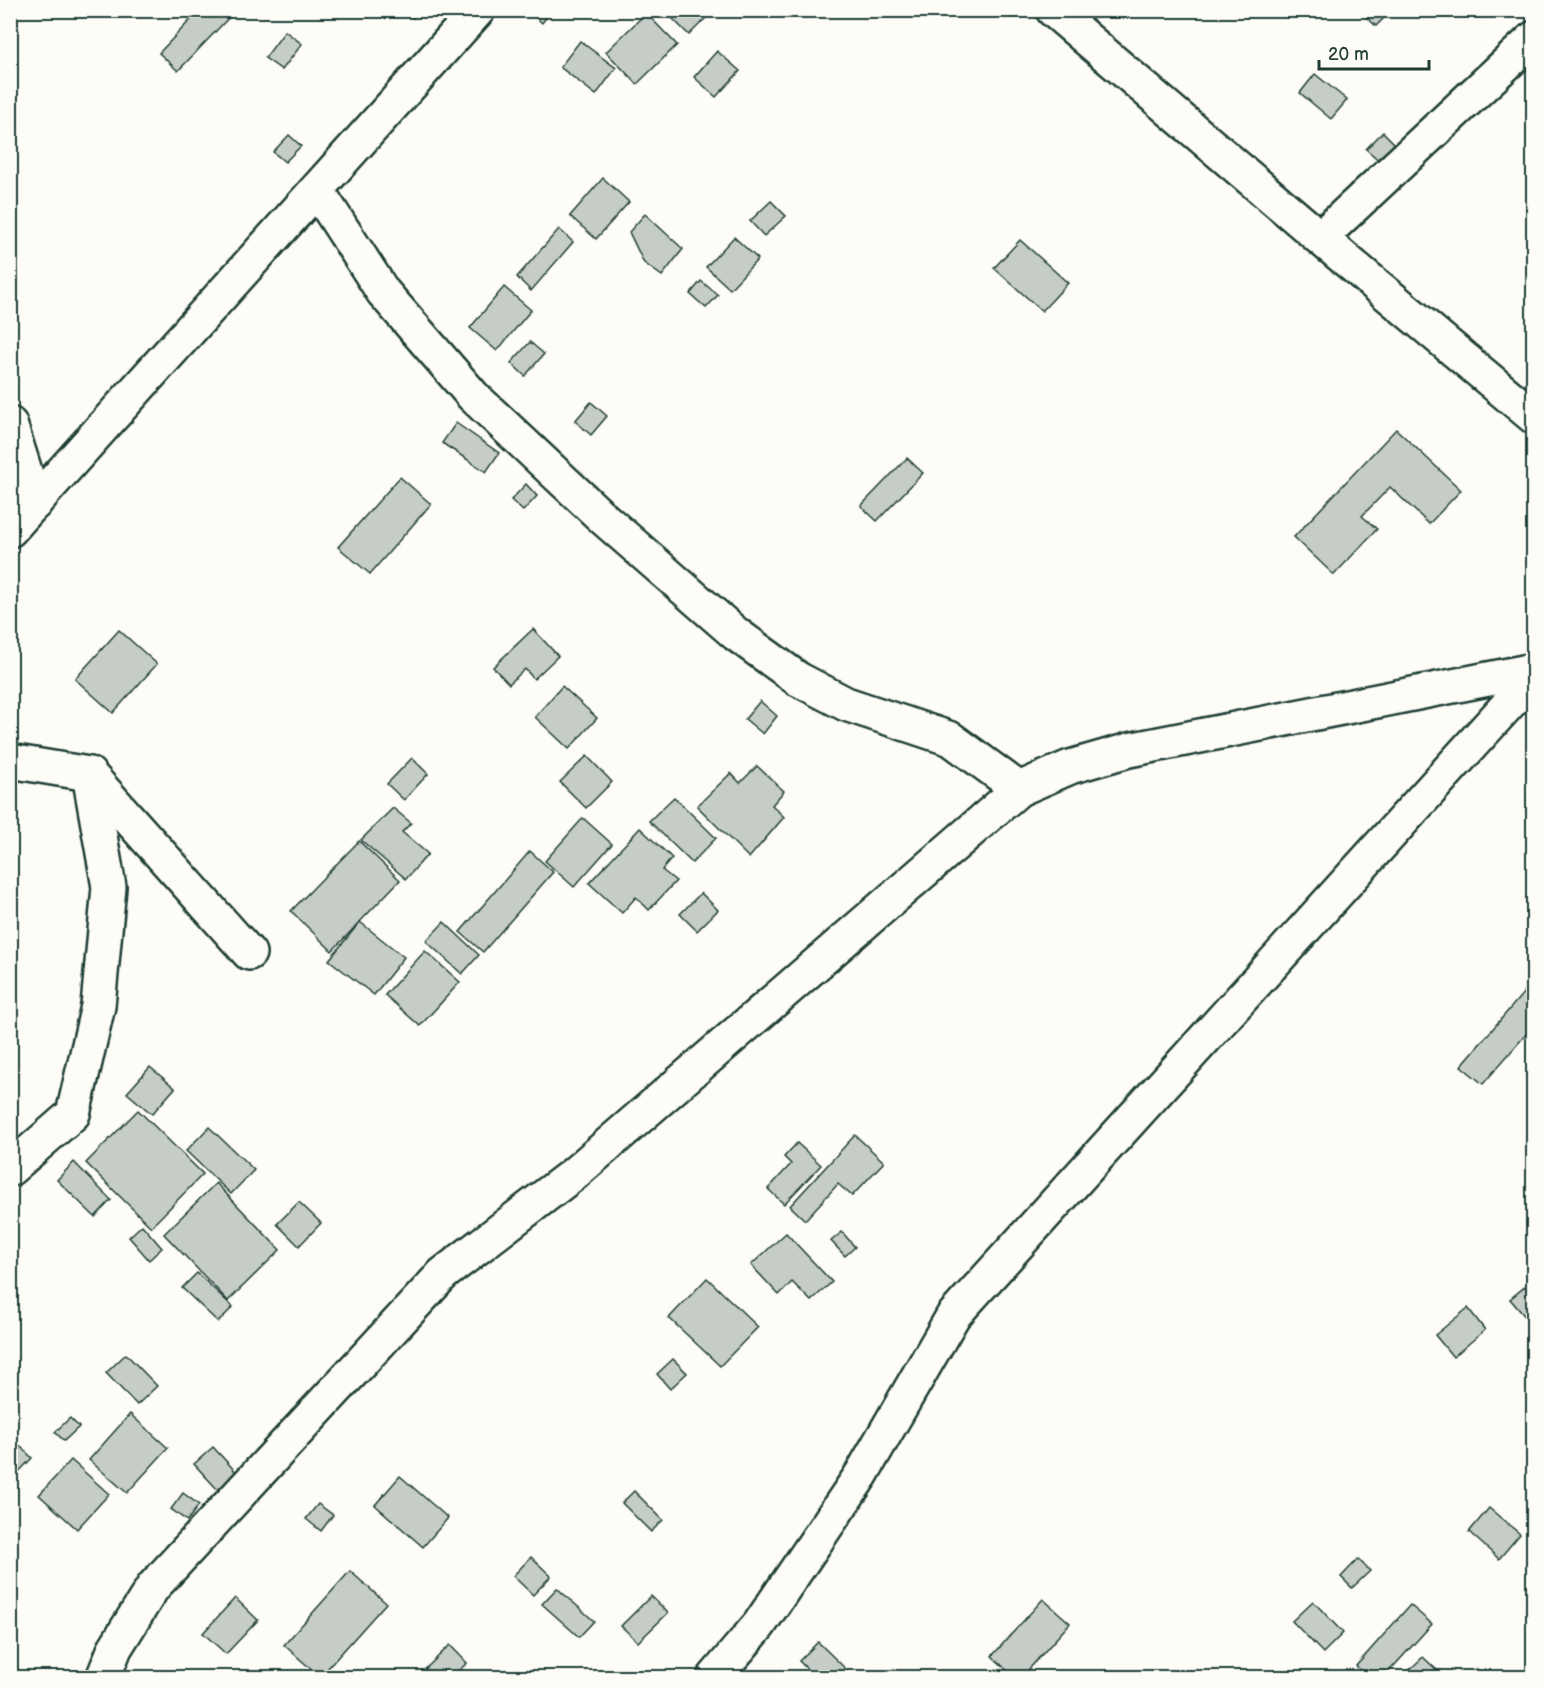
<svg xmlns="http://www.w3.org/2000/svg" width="1544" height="1688" font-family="'Balsamiq Sans',sans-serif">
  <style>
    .building { fill: #c6cdc7; stroke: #1f3d34; stroke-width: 1.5 }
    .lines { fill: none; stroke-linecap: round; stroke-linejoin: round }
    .minor-casing { stroke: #1f3d34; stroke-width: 38 }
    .minor { stroke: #fdfcf7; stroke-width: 33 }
  </style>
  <rect width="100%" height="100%" fill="#fdfcf7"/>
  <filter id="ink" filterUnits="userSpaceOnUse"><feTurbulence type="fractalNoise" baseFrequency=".0167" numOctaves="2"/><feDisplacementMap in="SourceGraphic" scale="12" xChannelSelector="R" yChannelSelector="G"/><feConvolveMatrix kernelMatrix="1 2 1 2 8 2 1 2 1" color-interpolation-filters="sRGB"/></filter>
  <g filter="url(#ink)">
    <g class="building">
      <polygon points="200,10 236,10 178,71 159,53"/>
      <polygon points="404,10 419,10 413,18"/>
      <polygon points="528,10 552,10 542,23"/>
      <polygon points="675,10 707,10 710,14 689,35 670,16"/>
      <polygon points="1369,10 1388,10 1390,12 1376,26 1364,15"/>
      <polygon points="646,13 677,45 637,84 606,52"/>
      <polygon points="285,31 302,44 282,70 265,58"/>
      <polygon points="580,41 616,68 596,95 560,67"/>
      <polygon points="717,51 740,71 716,97 694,77"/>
      <polygon points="1315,74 1347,100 1331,119 1300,93"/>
      <polygon points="1383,132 1398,147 1382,163 1366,149"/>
      <polygon points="289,135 301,146 285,162 273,152"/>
      <polygon points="603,178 629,202 596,239 570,216"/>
      <polygon points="771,201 786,216 764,236 750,221"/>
      <polygon points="645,214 683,249 662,276 644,263 629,232"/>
      <polygon points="559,229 573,242 531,291 517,277"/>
      <polygon points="734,237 758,259 730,289 706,267"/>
      <polygon points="1020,240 1068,283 1042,311 994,268"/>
      <polygon points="701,281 718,295 706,308 690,294"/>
      <polygon points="504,287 531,310 497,351 470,328"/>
      <polygon points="530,342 544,354 525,376 511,363"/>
      <polygon points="591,402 607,416 591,435 575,421"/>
      <polygon points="456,423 499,453 486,472 442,443"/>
      <polygon points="1396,429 1461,490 1429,524 1390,487 1362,516 1377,529 1334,575 1294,537"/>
      <polygon points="907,458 923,473 877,521 861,506"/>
      <polygon points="400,477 431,504 370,574 338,547"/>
      <polygon points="526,484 537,496 523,511 511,500"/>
      <polygon points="533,629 558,656 534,679 525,669 509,684 493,667"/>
      <polygon points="119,630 157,664 113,713 75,679"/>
      <polygon points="562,686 597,718 569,749 535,717"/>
      <polygon points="760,701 777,716 763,734 745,719"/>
      <polygon points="587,756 612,782 586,808 560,782"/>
      <polygon points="412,758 428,774 404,800 387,784"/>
      <polygon points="757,766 784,791 772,805 784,817 749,858 697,806 731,773 740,783"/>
      <polygon points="674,797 716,838 692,863 649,821"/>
      <polygon points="393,808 411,823 402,832 428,854 406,879 361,840"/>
      <polygon points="583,818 612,844 574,887 545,861"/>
      <polygon points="640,828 672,858 662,870 676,881 649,910 636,897 622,913 589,883"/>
      <polygon points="359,841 400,880 332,951 291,911"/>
      <polygon points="530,851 553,872 483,952 460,932"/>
      <polygon points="701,893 718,910 697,931 680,914"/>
      <polygon points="360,922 404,957 374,995 329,960"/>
      <polygon points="444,922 479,955 462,974 426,941"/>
      <polygon points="425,951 460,982 420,1026 385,995"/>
      <polygon points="1525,991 1534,999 1534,1025 1483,1084 1461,1066"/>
      <polygon points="150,1067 175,1088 152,1114 127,1093"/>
      <polygon points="138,1110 203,1174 151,1227 86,1163"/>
      <polygon points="209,1127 254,1170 231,1194 186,1151"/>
      <polygon points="855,1135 884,1162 852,1196 838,1184 805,1220 790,1206"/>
      <polygon points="797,1143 821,1165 784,1204 768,1189 791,1164 784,1157"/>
      <polygon points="74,1162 111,1200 95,1217 57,1180"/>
      <polygon points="216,1183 280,1250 228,1301 164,1234"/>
      <polygon points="299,1202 321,1223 299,1246 277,1224"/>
      <polygon points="142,1225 162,1248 149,1260 129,1237"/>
      <polygon points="842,1232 855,1247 845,1256 831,1241"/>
      <polygon points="786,1233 832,1282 811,1301 792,1282 779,1295 751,1265"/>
      <polygon points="197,1273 233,1307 218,1322 182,1288"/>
      <polygon points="707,1278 758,1327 720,1366 669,1318"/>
      <polygon points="1534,1279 1534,1316 1528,1320 1510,1299"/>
      <polygon points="1468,1308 1485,1330 1453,1357 1435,1335"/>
      <polygon points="126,1354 157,1386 137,1405 106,1373"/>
      <polygon points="673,1359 687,1373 670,1389 657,1374"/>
      <polygon points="130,1414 168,1448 127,1493 89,1460"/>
      <polygon points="70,1418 79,1427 64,1441 55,1432"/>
      <polygon points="15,1441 32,1458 10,1481 10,1446"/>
      <polygon points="213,1447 237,1473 218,1490 194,1464"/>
      <polygon points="71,1460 109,1494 77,1529 39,1495"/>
      <polygon points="400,1476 448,1518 423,1547 375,1505"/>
      <polygon points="634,1491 663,1520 651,1532 622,1503"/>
      <polygon points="183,1493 199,1505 187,1521 171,1509"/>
      <polygon points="318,1504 333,1515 321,1531 306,1519"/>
      <polygon points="1489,1508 1520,1534 1499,1559 1469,1532"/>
      <polygon points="531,1557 551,1576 533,1595 513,1576"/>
      <polygon points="1358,1559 1370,1571 1352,1588 1341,1577"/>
      <polygon points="350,1571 386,1603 320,1677 284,1645"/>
      <polygon points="557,1588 594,1621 579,1637 542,1604"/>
      <polygon points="651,1596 668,1613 638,1642 621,1626"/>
      <polygon points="235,1598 258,1620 226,1654 203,1633"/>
      <polygon points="1043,1599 1070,1623 1021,1678 1015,1678 992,1656"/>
      <polygon points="1313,1601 1343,1633 1323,1653 1292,1621"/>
      <polygon points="1410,1605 1432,1624 1383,1678 1369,1678 1356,1666"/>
      <polygon points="818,1642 851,1674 848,1678 816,1678 799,1661"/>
      <polygon points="450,1645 467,1663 451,1678 416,1678"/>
      <polygon points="1423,1657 1440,1673 1435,1678 1406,1678 1404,1675"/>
    </g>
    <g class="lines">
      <defs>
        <g id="minor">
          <polyline points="1053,10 1320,238 1534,417"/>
          <polyline points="317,190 383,292 473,396 603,518 736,634 798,679 846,704 951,739 1019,789"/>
          <polyline points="1320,238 1534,38"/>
          <polyline points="10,424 35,503 18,508"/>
          <polyline points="10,530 478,10"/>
          <polyline points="10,761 89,774 249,953"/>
          <polyline points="10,1169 73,1114 98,1006 109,887 89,774"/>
          <polyline points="103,1678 115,1648 153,1587 443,1274 575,1173 1019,789 1070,767 1129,750 1534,670"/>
          <polyline points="714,1678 759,1625 861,1475 953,1316 1534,676"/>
        </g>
      </defs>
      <use href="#minor" class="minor-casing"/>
      <use href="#minor" class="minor"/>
    </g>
  </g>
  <rect width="1544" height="1688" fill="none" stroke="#fdfcf7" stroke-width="36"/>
  <rect x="18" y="18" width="1508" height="1652" fill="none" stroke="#1f3d34" stroke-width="2" filter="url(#ink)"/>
  <path d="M1319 60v9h110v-9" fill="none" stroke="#1f3d34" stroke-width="3"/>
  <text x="1328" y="60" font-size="18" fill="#1f3d34" stroke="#fdfcf7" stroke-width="4.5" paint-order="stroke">20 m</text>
</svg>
